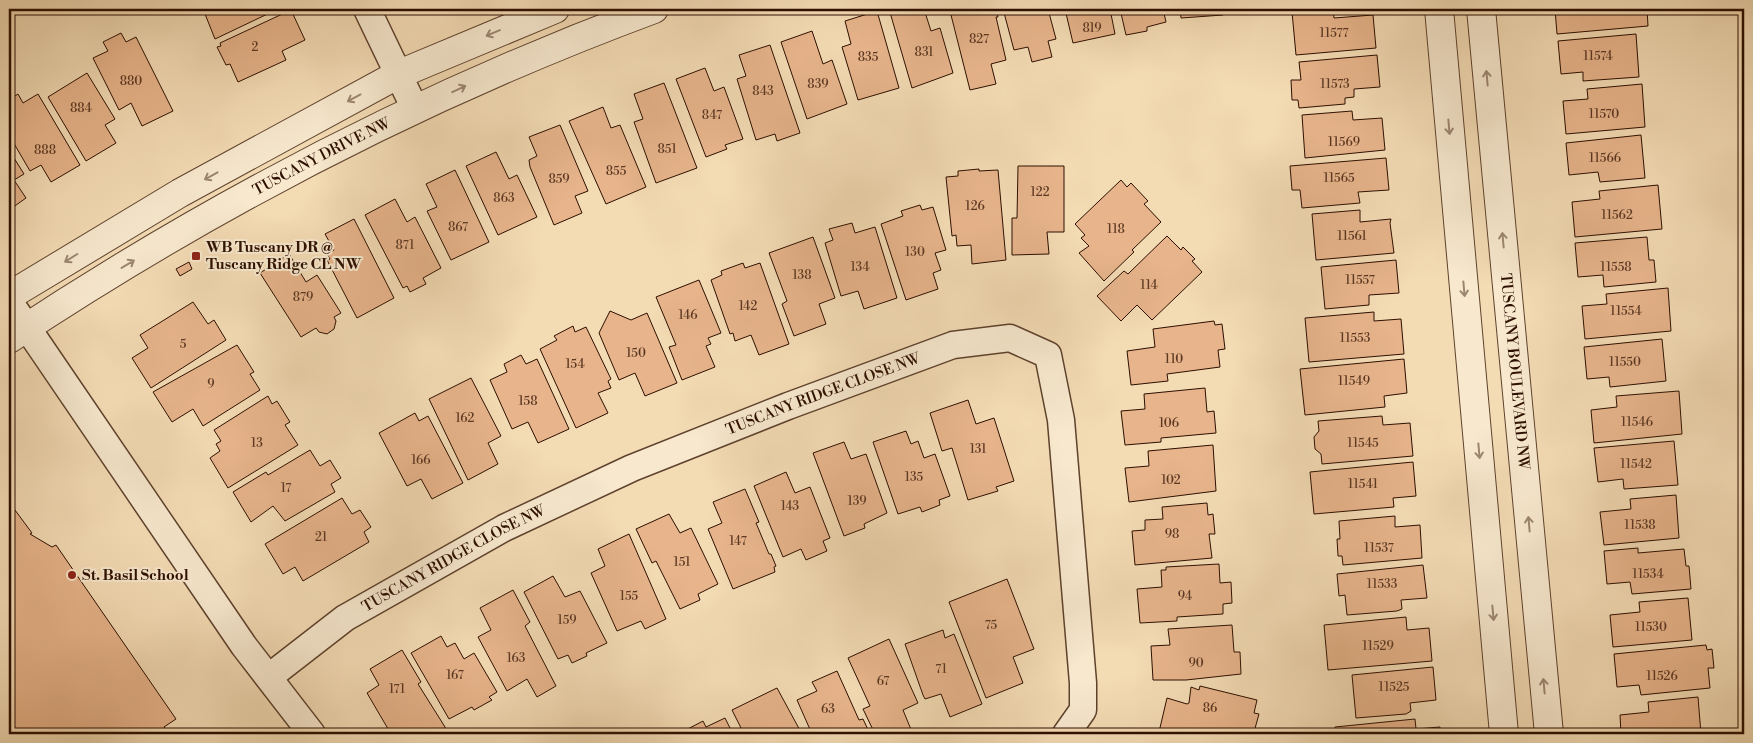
<svg xmlns="http://www.w3.org/2000/svg" width="1753" height="743" font-family="'Libre Bodoni',serif">
  <style>
    .building { fill: #e7b48b; stroke: #2d0f00 }
    .lines { fill: none; stroke-linecap: round; stroke-linejoin: round }
    .minor-casing { stroke: #5e422d; stroke-width: 29 }
    .tertiary-casing { stroke: #5e422d; stroke-width: 30 }
    .minor { stroke: #f7e8ce; stroke-width: 26 }
    .tertiary { stroke: #f7e8ce; stroke-width: 28 }
    .oneway { stroke: #9c8671 }
    .poi-dot { fill: #8f2418; stroke: #f7e8ce; stroke-width: 2 }
    .labels { text-anchor: middle; dominant-baseline: central; stroke-width: 4; stroke-linejoin: round; paint-order: stroke }
    .number-label { font-size: 12px; fill: #5c3823 }
    .street-label { font-size: 15px; fill: #2d0f00; stroke: #f7e8ce }
    .poi-label { font-size: 15px; font-weight: bold; fill: #2d0f00; stroke: #f7e8ce; text-anchor: start }
  </style>
  <rect width="100%" height="100%" fill="#f3dbb4"/>
  <filter id="stains"><feTurbulence type="fractalNoise" baseFrequency=".004" numOctaves="4"/><feColorMatrix values="0 0 0 0 .2 0 0 0 0 .09 0 0 0 0 .02 0 0 0 .5 -.17"/></filter>
  <radialGradient id="worn" r=".72"><stop offset=".6" stop-color="#630" stop-opacity="0"/><stop offset="1" stop-color="#630" stop-opacity=".3"/></radialGradient>
  <g class="building">
    <polygon points="203,9 278,9 215,39"/>
    <polygon points="889,9 924,9 931,31 940,28 953,73 912,88"/>
    <polygon points="963,9 996,9 998,17 996,17 1006,60 991,64 996,84 970,90 951,15 964,12"/>
    <polygon points="1003,9 1048,9 1056,39 1048,41 1052,57 1032,62 1028,47 1014,50"/>
    <polygon points="1065,9 1110,9 1115,34 1073,43"/>
    <polygon points="1120,9 1163,9 1166,22 1147,27 1147,31 1126,35"/>
    <polygon points="1180,9 1222,9 1223,15 1181,18"/>
    <polygon points="1333,9 1334,18 1373,15 1376,48 1296,55 1292,12"/>
    <polygon points="1555,9 1647,9 1648,26 1557,34"/>
    <polygon points="291,10 305,40 282,51 286,60 238,82 230,64 226,65 217,47 221,46 220,43"/>
    <polygon points="877,11 899,88 858,100 842,47 851,44 845,21"/>
    <polygon points="812,31 823,64 832,60 847,104 807,119 781,42"/>
    <polygon points="121,33 126,42 136,37 173,111 142,126 131,103 119,110 93,58 108,51 103,42"/>
    <polygon points="1636,34 1639,77 1583,81 1583,72 1561,74 1558,41"/>
    <polygon points="770,45 800,133 777,141 775,134 756,140 737,79 746,76 739,55"/>
    <polygon points="1377,55 1380,87 1354,89 1354,97 1345,98 1345,104 1299,108 1298,100 1292,100 1291,80 1301,80 1299,62"/>
    <polygon points="705,68 714,91 724,87 743,139 725,145 727,149 706,157 676,79"/>
    <polygon points="87,73 115,119 105,125 116,143 86,161 48,97"/>
    <polygon points="664,83 697,168 656,183 634,122 643,119 634,94"/>
    <polygon points="1642,84 1645,127 1566,134 1563,101 1588,99 1587,89"/>
    <polygon points="18,94 23,103 38,94 80,165 51,182 41,165 30,171 9,135 9,100"/>
    <polygon points="603,107 611,128 620,125 646,187 606,204 569,121"/>
    <polygon points="1352,111 1353,120 1382,118 1385,150 1305,158 1302,115"/>
    <polygon points="560,125 588,191 575,196 582,213 554,225 530,167 529,160 537,156 529,137"/>
    <polygon points="1641,135 1645,178 1600,182 1598,172 1569,175 1566,143"/>
    <polygon points="9,150 24,174 14,180 26,198 9,210"/>
    <polygon points="496,152 509,179 517,175 537,217 498,235 466,166"/>
    <polygon points="1386,158 1389,190 1358,192 1360,203 1302,208 1300,190 1292,190 1290,166"/>
    <polygon points="1018,166 1064,166 1064,232 1047,232 1049,254 1012,255 1012,218 1017,218"/>
    <polygon points="979,169 979,171 998,170 1006,260 972,264 971,245 957,246 956,235 952,236 946,177 958,176 958,171"/>
    <polygon points="455,170 489,242 451,260 427,211 437,207 426,184"/>
    <polygon points="1121,180 1127,187 1131,183 1148,201 1144,204 1161,222 1132,250 1134,252 1104,281 1079,253 1089,246 1081,238 1085,235 1075,224"/>
    <polygon points="1658,185 1662,229 1575,237 1572,202 1600,199 1599,191"/>
    <polygon points="395,199 407,222 415,217 441,268 423,278 426,284 410,292 407,286 403,288 365,215"/>
    <polygon points="920,205 922,210 933,207 946,250 935,253 941,270 933,273 938,289 906,300 881,224 903,216 901,211"/>
    <polygon points="1360,210 1360,222 1391,219 1390,223 1394,253 1316,260 1312,214"/>
    <polygon points="354,219 394,298 357,318 327,260 330,259 327,254 334,250 325,234"/>
    <polygon points="852,223 855,233 875,227 897,298 864,309 858,291 841,296 825,243 833,240 829,229"/>
    <polygon points="1167,236 1181,250 1183,247 1195,259 1192,261 1202,272 1152,320 1137,305 1121,321 1097,296 1124,271 1128,274"/>
    <polygon points="813,237 835,298 819,304 826,324 794,336 782,304 787,301 769,253"/>
    <polygon points="1647,237 1649,260 1654,260 1656,282 1604,287 1603,275 1578,277 1575,243"/>
    <polygon points="289,254 306,282 317,275 341,313 334,317 336,321 334,329 327,334 319,332 316,328 301,337 260,273"/>
    <polygon points="1396,260 1399,293 1369,295 1369,305 1325,309 1321,267"/>
    <polygon points="189,262 192,269 180,276 176,269"/>
    <polygon points="743,263 745,268 760,263 789,344 759,355 751,335 735,341 733,333 730,334 711,280 722,275 721,271"/>
    <polygon points="699,280 721,333 708,338 711,344 706,346 715,367 682,380 669,347 676,345 656,297"/>
    <polygon points="1668,288 1671,331 1585,339 1582,306 1607,304 1606,294"/>
    <polygon points="193,302 208,324 214,320 226,340 151,388 132,358 148,348 140,335"/>
    <polygon points="610,311 631,320 647,313 677,383 645,396 635,373 619,380 599,333"/>
    <polygon points="1374,312 1374,321 1401,319 1404,354 1309,362 1305,318"/>
    <polygon points="1214,321 1215,325 1222,324 1225,349 1218,350 1220,367 1167,374 1168,381 1131,385 1127,351 1155,347 1153,329"/>
    <polygon points="573,326 575,332 586,327 611,379 608,381 611,388 598,393 608,413 576,428 540,349 557,340 554,336"/>
    <polygon points="1662,339 1666,381 1610,387 1609,377 1587,379 1584,347"/>
    <polygon points="237,345 254,372 250,374 260,390 203,426 193,409 172,422 153,392"/>
    <polygon points="521,355 526,364 537,359 569,429 538,443 528,422 512,429 490,380 507,372 504,364"/>
    <polygon points="1404,359 1407,393 1384,396 1385,407 1305,415 1300,369"/>
    <polygon points="471,378 501,436 488,443 498,464 468,480 429,399"/>
    <polygon points="1205,388 1207,412 1214,411 1216,433 1161,438 1161,442 1125,445 1121,411 1145,409 1144,394"/>
    <polygon points="1679,391 1682,434 1594,443 1591,410 1617,407 1616,396"/>
    <polygon points="268,396 272,404 277,401 290,422 285,425 298,445 228,488 210,458 220,451 216,444 221,441 214,430"/>
    <polygon points="968,400 976,424 994,418 1014,481 996,487 998,491 968,500 952,448 942,451 930,413"/>
    <polygon points="415,413 419,421 428,416 463,483 432,499 421,479 407,486 379,433"/>
    <polygon points="1382,416 1383,425 1410,423 1413,456 1322,464 1321,454 1315,449 1314,437 1319,431 1318,421"/>
    <polygon points="906,431 911,444 918,441 924,458 935,454 950,496 939,500 940,505 922,512 920,507 898,514 873,442"/>
    <polygon points="1674,441 1678,485 1624,489 1623,479 1598,482 1594,448"/>
    <polygon points="844,442 851,459 866,454 887,513 864,524 865,528 844,536 813,453"/>
    <polygon points="1213,445 1216,491 1129,502 1125,468 1149,466 1148,451"/>
    <polygon points="310,450 320,466 330,460 341,478 331,484 335,492 285,521 273,506 251,522 233,492 266,472 268,475"/>
    <polygon points="1413,462 1416,496 1393,498 1394,507 1314,514 1310,472"/>
    <polygon points="786,472 795,493 810,487 830,538 823,541 827,551 806,560 801,549 783,557 754,486"/>
    <polygon points="745,489 759,522 756,523 769,554 771,554 776,566 774,567 775,572 733,589 708,529 722,523 713,502"/>
    <polygon points="1676,495 1679,538 1604,545 1600,512 1631,509 1630,499"/>
    <polygon points="342,498 352,514 360,510 371,527 364,532 369,542 303,581 295,567 283,574 265,544"/>
    <polygon points="9,502 32,533 30,534 52,547 56,545 176,719 164,727 170,734 9,734"/>
    <polygon points="1207,503 1208,515 1213,514 1215,534 1209,534 1212,558 1135,565 1132,531 1145,530 1145,520 1163,519 1162,507"/>
    <polygon points="669,514 680,533 691,528 718,584 698,594 700,600 680,609 656,561 652,563 636,529"/>
    <polygon points="1395,516 1395,527 1420,525 1422,558 1343,565 1342,556 1338,556 1337,539 1340,539 1339,521"/>
    <polygon points="629,534 666,619 645,629 641,621 617,631 591,573 605,566 598,549"/>
    <polygon points="1638,548 1638,553 1684,549 1686,566 1689,566 1691,589 1632,594 1630,582 1607,584 1604,551"/>
    <polygon points="1219,564 1220,583 1231,582 1232,603 1223,604 1223,614 1177,617 1177,621 1140,623 1137,589 1162,587 1161,570 1166,570 1166,567"/>
    <polygon points="1423,565 1427,598 1401,600 1402,609 1397,611 1347,615 1345,595 1339,596 1337,574"/>
    <polygon points="553,576 565,597 580,591 607,643 586,653 587,656 572,663 568,655 558,659 524,592"/>
    <polygon points="1007,579 1034,649 1013,657 1023,683 986,698 949,602"/>
    <polygon points="513,590 530,622 525,626 556,686 537,697 527,679 507,691 478,637 491,630 480,608"/>
    <polygon points="1688,598 1692,640 1613,647 1610,615 1640,612 1639,602"/>
    <polygon points="1406,617 1407,630 1429,628 1432,661 1328,670 1324,625"/>
    <polygon points="1232,625 1234,652 1240,652 1241,674 1186,680 1153,680 1151,646 1170,645 1168,629"/>
    <polygon points="943,630 945,638 954,634 982,704 950,717 941,694 925,699 923,695 905,644"/>
    <polygon points="441,636 447,647 455,643 464,659 474,653 497,692 489,697 492,700 474,710 472,707 449,719 411,653"/>
    <polygon points="889,639 918,703 903,710 912,732 907,734 875,734 863,709 870,706 848,658"/>
    <polygon points="1706,645 1707,650 1712,649 1714,668 1708,668 1710,688 1641,695 1639,685 1617,687 1614,654"/>
    <polygon points="402,650 421,682 418,684 445,727 446,734 391,734 367,693 379,685 370,669"/>
    <polygon points="1433,667 1436,700 1410,703 1411,711 1406,714 1356,718 1352,675"/>
    <polygon points="837,671 859,720 863,719 870,734 812,734 797,700 817,691 812,682"/>
    <polygon points="1200,686 1257,700 1254,713 1259,714 1254,732 1249,731 1248,734 1167,734 1159,732 1167,698 1187,704 1189,703 1191,687 1199,690"/>
    <polygon points="777,688 802,734 744,734 732,710"/>
    <polygon points="1698,697 1701,734 1621,734 1620,715 1649,712 1648,702"/>
    <polygon points="725,718 733,734 685,734 684,731 703,721 706,727"/>
    <polygon points="1415,719 1416,729 1440,727 1440,734 1335,734 1335,727"/>
  </g>
  <g class="lines">
    <defs>
      <g id="minor">
        <polyline points="367,9 415,109"/>
        <polyline points="9,301 244,646 312,734"/>
        <path id="s1" d="M269 677 345 618 504 528 632 468 788 406 953 345 1010 338 1048 355 1061 420 1083 683V710L1066 734"/>
      </g>
      <g id="tertiary">
        <polyline points="1439,9 1504,734"/>
        <path id="s2" d="M1481 9 1549 734"/>
        <polyline points="9,296 180,193 397,75 555,9"/>
        <path id="s3" d="M9 339C211 205 427 93 654 9"/>
      </g>
    </defs>
    <use href="#minor" class="minor-casing"/>
    <use href="#tertiary" class="tertiary-casing"/>
    <use href="#minor" class="minor"/>
    <use href="#tertiary" class="tertiary"/>
  </g>
  <defs><path id="oneway-shaft" d="M-6 0H5M1.5-3L5.5 0L1.5 3" fill="none" stroke-width="1.6" stroke-linecap="round" stroke-linejoin="round" transform="scale(1.25)"/></defs>
  <g class="oneway">
    <use href="#oneway-shaft" transform="translate(493 33) rotate(157)"/>
    <use href="#oneway-shaft" transform="translate(1487 78) rotate(-95)"/>
    <use href="#oneway-shaft" transform="translate(459 89) rotate(-25)"/>
    <use href="#oneway-shaft" transform="translate(354 98) rotate(152)"/>
    <use href="#oneway-shaft" transform="translate(1449 127) rotate(85)"/>
    <use href="#oneway-shaft" transform="translate(211 176) rotate(151)"/>
    <use href="#oneway-shaft" transform="translate(1503 240) rotate(-95)"/>
    <use href="#oneway-shaft" transform="translate(71 258) rotate(148)"/>
    <use href="#oneway-shaft" transform="translate(128 264) rotate(-31)"/>
    <use href="#oneway-shaft" transform="translate(1464 289) rotate(85)"/>
    <use href="#oneway-shaft" transform="translate(1479 451) rotate(85)"/>
    <use href="#oneway-shaft" transform="translate(1529 524) rotate(-95)"/>
    <use href="#oneway-shaft" transform="translate(1493 613) rotate(85)"/>
    <use href="#oneway-shaft" transform="translate(1544 686) rotate(-95)"/>
  </g>
  <g class="poi-dot">
    <rect x="191" y="251" width="10" height="10" rx="2.5"/>
    <circle cx="72" cy="575" r="5"/>
  </g>
  <g class="labels">
    <g class="number-label">
      <text x="1092" y="28">819</text>
      <text x="1334" y="33">11577</text>
      <text x="979" y="39">827</text>
      <text x="255" y="47">2</text>
      <text x="924" y="52">831</text>
      <text x="1598" y="56">11574</text>
      <text x="868" y="57">835</text>
      <text x="131" y="81">880</text>
      <text x="818" y="84">839</text>
      <text x="1335" y="84">11573</text>
      <text x="763" y="91">843</text>
      <text x="81" y="108">884</text>
      <text x="1604" y="114">11570</text>
      <text x="712" y="115">847</text>
      <text x="1344" y="142">11569</text>
      <text x="667" y="149">851</text>
      <text x="45" y="150">888</text>
      <text x="1605" y="158">11566</text>
      <text x="616" y="171">855</text>
      <text x="1339" y="178">11565</text>
      <text x="559" y="179">859</text>
      <text x="1040" y="192">122</text>
      <text x="504" y="198">863</text>
      <text x="975" y="206">126</text>
      <text x="1617" y="215">11562</text>
      <text x="458" y="227">867</text>
      <text x="1116" y="229">118</text>
      <text x="1352" y="236">11561</text>
      <text x="405" y="245">871</text>
      <text x="915" y="252">130</text>
      <text x="860" y="267">134</text>
      <text x="1616" y="267">11558</text>
      <text x="802" y="275">138</text>
      <text x="1360" y="280">11557</text>
      <text x="1149" y="285">114</text>
      <text x="303" y="297">879</text>
      <text x="748" y="306">142</text>
      <text x="1626" y="311">11554</text>
      <text x="688" y="315">146</text>
      <text x="1355" y="338">11553</text>
      <text x="183" y="344">5</text>
      <text x="636" y="353">150</text>
      <text x="1174" y="359">110</text>
      <text x="1625" y="362">11550</text>
      <text x="575" y="364">154</text>
      <text x="1354" y="381">11549</text>
      <text x="211" y="384">9</text>
      <text x="528" y="401">158</text>
      <text x="465" y="418">162</text>
      <text x="1637" y="422">11546</text>
      <text x="1169" y="423">106</text>
      <text x="257" y="443">13</text>
      <text x="1363" y="443">11545</text>
      <text x="978" y="449">131</text>
      <text x="421" y="460">166</text>
      <text x="1636" y="464">11542</text>
      <text x="914" y="477">135</text>
      <text x="1171" y="480">102</text>
      <text x="1363" y="484">11541</text>
      <text x="286" y="488">17</text>
      <text x="857" y="501">139</text>
      <text x="790" y="506">143</text>
      <text x="1640" y="525">11538</text>
      <text x="1172" y="534">98</text>
      <text x="321" y="537">21</text>
      <text x="738" y="541">147</text>
      <text x="1379" y="548">11537</text>
      <text x="682" y="562">151</text>
      <text x="1648" y="574">11534</text>
      <text x="1382" y="584">11533</text>
      <text x="629" y="596">155</text>
      <text x="1185" y="596">94</text>
      <text x="567" y="620">159</text>
      <text x="991" y="625">75</text>
      <text x="1651" y="627">11530</text>
      <text x="1378" y="646">11529</text>
      <text x="516" y="658">163</text>
      <text x="1196" y="663">90</text>
      <text x="941" y="669">71</text>
      <text x="455" y="675">167</text>
      <text x="1662" y="676">11526</text>
      <text x="883" y="681">67</text>
      <text x="1394" y="687">11525</text>
      <text x="397" y="689">171</text>
      <text x="1210" y="708">86</text>
      <text x="828" y="709">63</text>
    </g>
    <g class="street-label">
      <text stroke="none"><textPath href="#s3" startOffset="362">TUSCANY DRIVE NW</textPath></text>
      <text stroke="none"><textPath href="#s2" startOffset="364">TUSCANY BOULEVARD NW</textPath></text>
      <text stroke="none"><textPath href="#s1" startOffset="625">TUSCANY RIDGE CLOSE NW</textPath></text>
      <text stroke="none"><textPath href="#s1" startOffset="220">TUSCANY RIDGE CLOSE NW</textPath></text>
    </g>
    <g class="poi-label">
      <text x="206" y="247">WB Tuscany DR @<tspan x="206" dy="17">Tuscany Ridge CL NW</tspan></text>
      <text x="82" y="575">St. Basil School</text>
    </g>
  </g>
  <rect width="1753" height="743" fill="none" stroke="#f3dbb4" stroke-width="30"/>
  <rect x="10" y="10" width="1733" height="723" fill="none" stroke="#2d0f00" stroke-width="2.5"/>
  <rect x="15" y="15" width="1723" height="713" fill="none" stroke="#2d0f00"/>
  <rect width="100%" height="100%" filter="url(#stains)"/>
  <rect width="100%" height="100%" fill="url(#worn)"/>
</svg>
